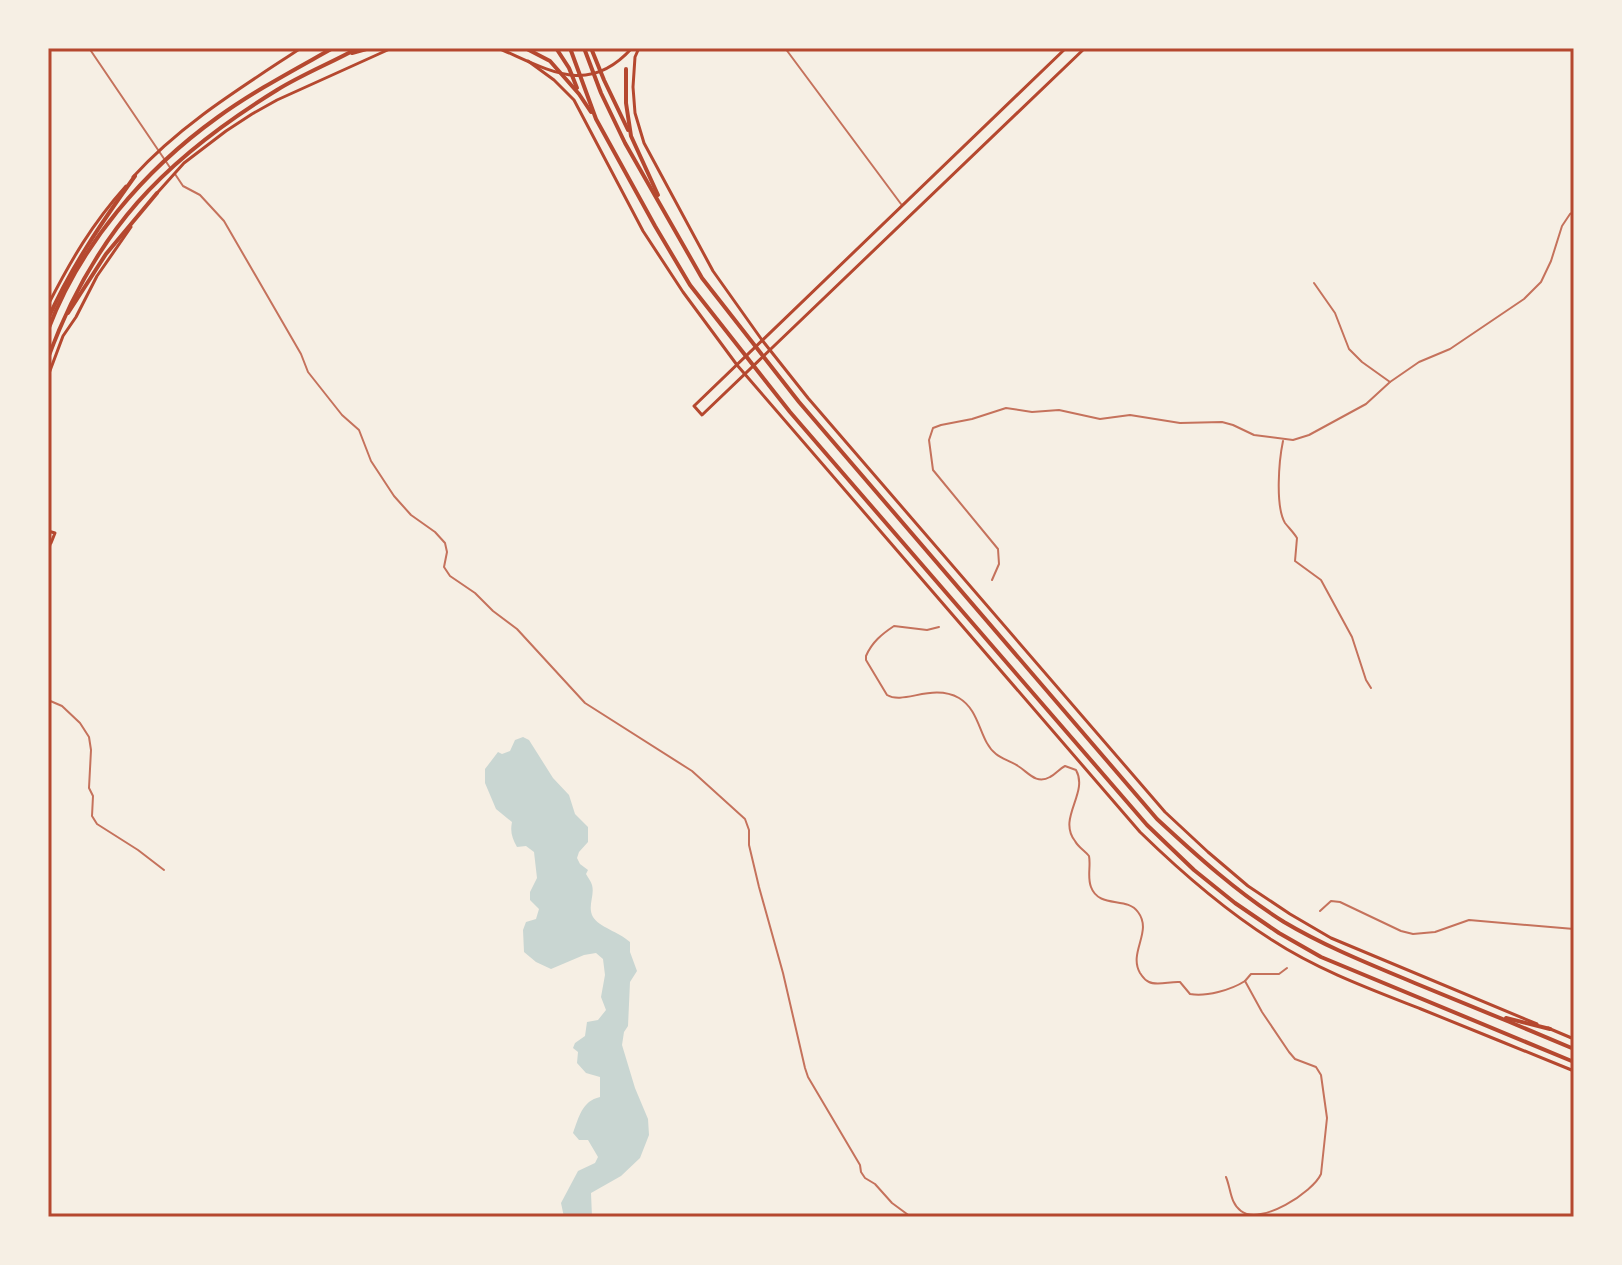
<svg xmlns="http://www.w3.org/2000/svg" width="1622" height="1265" font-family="'DM Sans',sans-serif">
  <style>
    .water { fill: #c9d6d2 }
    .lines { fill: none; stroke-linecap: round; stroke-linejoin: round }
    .minor { stroke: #c5725c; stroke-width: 2 }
    .tertiary { stroke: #c5725c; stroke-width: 2 }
    .secondary { stroke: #b5482f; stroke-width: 3 }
    .primary { stroke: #b5482f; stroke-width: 3 }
    .trunk { stroke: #b5482f; stroke-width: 4 }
    .neatline { fill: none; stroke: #b5482f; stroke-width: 3 }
  </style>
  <rect width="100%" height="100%" fill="#f6efe4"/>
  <path class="water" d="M523 737 529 740 553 778 569 795 575 814 588 827V842L579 852 577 858 580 864 588 870 586 874C588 878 591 881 592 885 595 896 587 906 593 917 599 927 619 932 630 942V952L637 971 630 982 628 1026 624 1032 622 1045 635 1088 648 1119 649 1135 640 1158 621 1176 591 1193 592 1217H564L561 1203 578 1171 595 1163 598 1157 588 1140H579L573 1133C579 1117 582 1101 600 1097V1077L586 1073 577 1063 578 1052 573 1048 575 1043 585 1036 587 1022 598 1020 606 1010 601 997 605 975 603 959 596 953 584 955 551 969 536 962 524 952 523 930 526 922 536 919 539 909 530 900V892L537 878 534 852 526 846 517 847C512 838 510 832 512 822L496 809 485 783V769L498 752 502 754 510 751 515 740Z"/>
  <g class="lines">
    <g class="minor">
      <polyline points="1314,283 1335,313 1349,349 1362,362 1390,382 1419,362 1450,349 1524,299 1541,282 1551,261 1562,226 1570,214 1574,212"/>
      <path d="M1283 441C1279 460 1275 506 1285 523 1289 528 1294 533 1297 538L1295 561 1321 580 1352 637 1366 680 1371 688"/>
      <polyline points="992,580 999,564 998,549 933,470 929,440 933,428 941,425 972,419 1006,408 1032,412 1059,410 1100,419 1130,415 1180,423 1222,422 1233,425 1254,435 1293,440 1309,435 1366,404 1390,382"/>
      <path d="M939 627 927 630 894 626C882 634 872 642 866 656V660L887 695C904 705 932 683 959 698 981 711 979 741 996 754 1002 759 1011 761 1018 766 1028 772 1036 785 1050 777 1056 774 1059 769 1065 766L1076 770C1089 793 1057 818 1075 841 1078 847 1085 851 1089 856 1091 866 1087 877 1091 887 1099 909 1127 896 1138 912 1153 932 1128 952 1140 973 1143 977 1144 980 1149 982 1157 986 1171 981 1180 982L1190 994C1206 997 1231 990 1245 981L1262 1012 1289 1052 1295 1059 1316 1067 1321 1075 1327 1118 1321 1174C1313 1192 1261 1226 1241 1211 1230 1203 1231 1189 1226 1177"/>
      <polyline points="1320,911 1331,901 1340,902 1401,931 1413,934 1435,932 1469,920 1574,929"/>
      <polyline points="1245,981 1251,974 1279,974 1287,968"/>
    </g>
    <g class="tertiary">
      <polyline points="89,48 171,169"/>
      <polyline points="785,48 901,204"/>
      <polyline points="175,174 183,186 200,195 224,221 301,354 308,372 342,415 359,430 371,461 394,496 411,515 435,532 445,543 447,552 444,567 450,576 475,593 493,611 517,629 585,703 692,771 745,819 749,830 749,845 759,887 783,973 805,1068 808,1077 860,1165 861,1172 865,1178 875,1184 892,1203 911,1217"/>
      <polyline points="48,554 51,543"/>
      <polyline points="48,700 62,706 80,723 89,737 91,750 89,788 93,796 92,816 97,824 138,850 164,870"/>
    </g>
    <g class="secondary">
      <path d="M498 48C549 70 588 97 632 48"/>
      <polyline points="639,48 635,57 633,87 635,113 644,143 713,271 762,340 808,398 1165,812 1208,852 1248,886 1290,914 1331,938 1537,1024"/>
      <path d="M528 61 554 80 574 100 643 231 683 292 737 365 1140 832C1181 872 1223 909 1272 940 1318 970 1370 989 1421 1009 1472 1030 1523 1050 1574 1071"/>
      <path d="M133 177C181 124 242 87 301 48"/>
      <polyline points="158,192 184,163 226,131 252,114 277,100 392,48"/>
      <path d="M48 305C71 260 92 224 126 186"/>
      <polyline points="48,376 63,336 76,317 97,276 131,227"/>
      <polyline points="48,531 55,533 51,543 48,542"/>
      <polyline points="1548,1028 1574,1039"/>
    </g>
    <polyline class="primary" points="1066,48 694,406 702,415 1085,48"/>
    <g class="trunk">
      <polyline points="525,48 550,61 579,94 591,112"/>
      <polyline points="556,48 569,68 577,88"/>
      <polyline points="570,48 596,119 655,226 690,285 790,412 1147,825 1194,870 1235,903 1279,933 1321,957 1574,1062"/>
      <path d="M584 48 601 93 625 143 702 278 799 402 1157 819C1197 856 1238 893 1284 922 1326 947 1372 965 1417 984 1469 1005 1522 1027 1574 1049"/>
      <polyline points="591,48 604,80 628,130"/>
      <polyline points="596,48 597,48"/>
      <polyline points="352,53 370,48"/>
      <polyline points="626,69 626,103 631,136 658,195"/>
      <polyline points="68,313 106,254 157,193"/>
      <path d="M48 319C71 267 102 222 135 176"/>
      <path d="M48 330C80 245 144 170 218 117 254 91 294 70 333 48"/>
      <path d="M48 358C95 231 163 160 277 90 303 74 331 63 358 48"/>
      <polyline points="1506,1018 1550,1029"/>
    </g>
  </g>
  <rect width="1622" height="1265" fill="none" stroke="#f6efe4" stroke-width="100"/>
  <rect x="50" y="50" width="1522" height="1165" class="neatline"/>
</svg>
